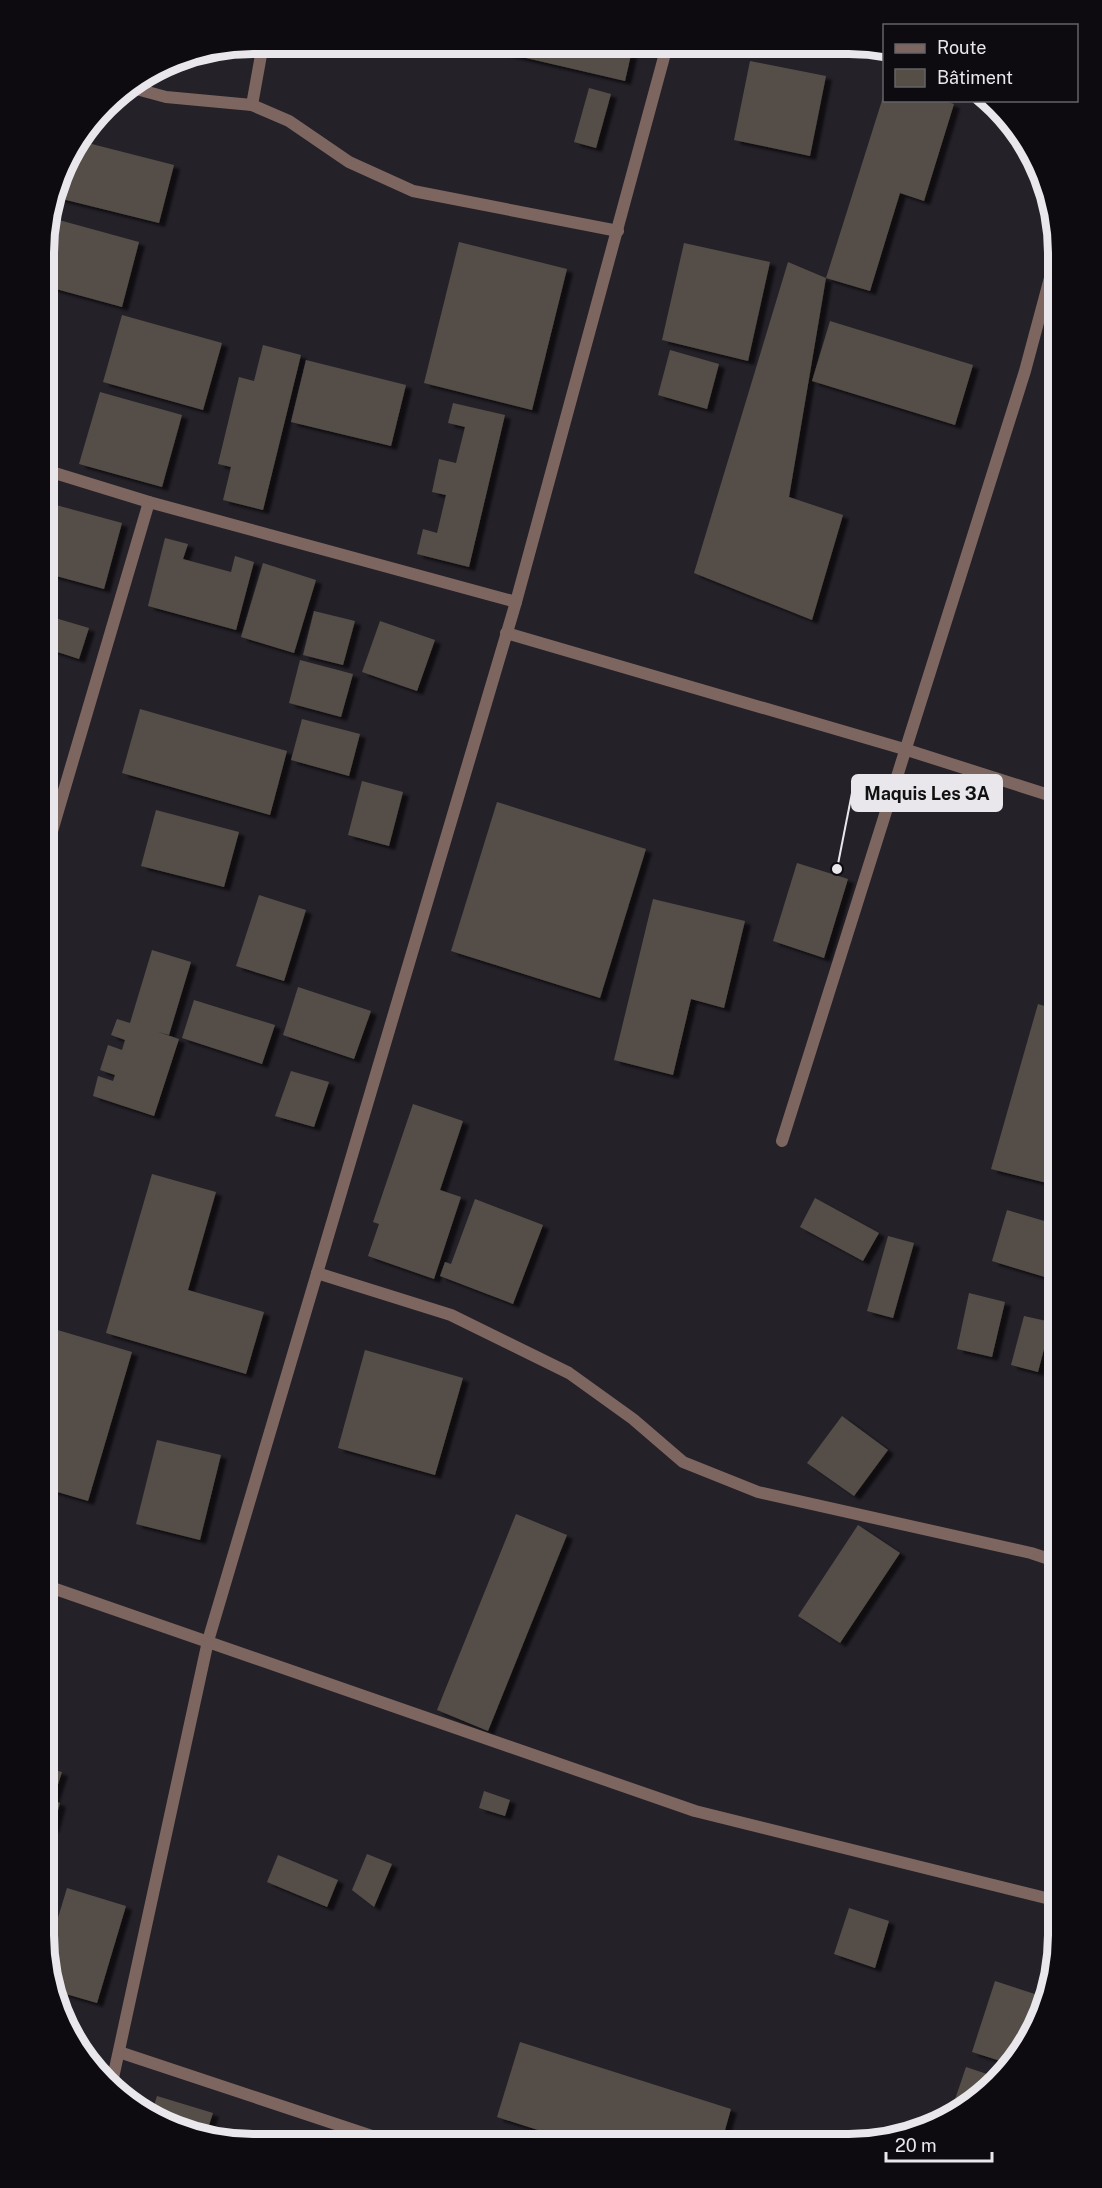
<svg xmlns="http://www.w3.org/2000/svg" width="1102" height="2188" font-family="'Public Sans',sans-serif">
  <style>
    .building { fill: #544e46; filter: url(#shadow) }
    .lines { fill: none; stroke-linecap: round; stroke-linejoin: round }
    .minor { stroke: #7e6660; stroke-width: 12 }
    .rim { fill: none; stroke: #eae7ec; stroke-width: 8 }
    .leader { fill: none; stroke: #eae7ec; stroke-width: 2 }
    .callout-dot { fill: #eae7ec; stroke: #0d0b0f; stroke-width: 2 }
    .callout { fill: #eae7ec; stroke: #eae7ec; stroke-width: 2 }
    .callout-label { font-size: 18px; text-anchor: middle; font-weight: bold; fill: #111 }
  </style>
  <defs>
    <filter id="shadow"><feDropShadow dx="6" dy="4" stdDeviation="1.5" flood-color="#0009"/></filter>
  </defs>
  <rect width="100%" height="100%" fill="#252129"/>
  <g class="building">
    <polygon points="470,45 633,46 625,81"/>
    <polygon points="750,61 826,76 810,156 734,140"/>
    <polygon points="589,88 611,94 596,148 574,142"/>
    <polygon points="884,94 884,100 941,100 954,104 924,201 900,193 870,291 826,278"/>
    <polygon points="80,141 174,165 159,223 54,197 65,160"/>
    <polygon points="48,217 139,242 122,307 45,286 45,226"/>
    <polygon points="459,242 567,269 532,410 424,383"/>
    <polygon points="684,243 770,262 748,361 662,340"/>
    <polygon points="788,262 826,278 789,497 843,515 812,620 694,573"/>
    <polygon points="122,315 222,343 203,410 103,382"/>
    <polygon points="830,321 973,365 955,425 812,381"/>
    <polygon points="263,345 301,355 263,510 223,500 231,467 218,464 239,377 254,381"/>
    <polygon points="670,350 719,364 707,409 658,395"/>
    <polygon points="306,360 406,385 391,446 291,422"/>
    <polygon points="100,392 182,415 162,487 79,464"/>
    <polygon points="453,403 505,415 469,567 417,554 423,529 437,533 446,495 432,492 439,459 456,463 465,427 448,423"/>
    <polygon points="45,502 122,523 104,589 45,573"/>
    <polygon points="165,538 188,544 183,559 231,572 235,556 254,562 236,630 148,606"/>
    <polygon points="263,563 316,580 294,653 241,637"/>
    <polygon points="314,611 355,621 343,665 303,655"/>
    <polygon points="45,615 89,628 79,659 45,648"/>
    <polygon points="380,621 435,640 417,691 362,672"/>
    <polygon points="300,660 353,674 341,717 289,703"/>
    <polygon points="140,709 287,751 270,815 122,773"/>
    <polygon points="302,719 360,734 349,776 291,760"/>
    <polygon points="362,781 403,792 389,846 348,835"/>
    <polygon points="497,802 646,849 600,998 451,951"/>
    <polygon points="156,810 239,832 224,887 141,866"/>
    <polygon points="797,863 848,879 824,958 773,941"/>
    <polygon points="259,895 306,910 284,981 236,966"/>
    <polygon points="653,899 745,921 724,1008 691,999 673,1075 614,1060"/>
    <polygon points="152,950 191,962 169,1035 158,1032 179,1039 154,1116 93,1096 98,1076 113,1081 115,1075 100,1070 108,1045 122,1050 125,1040 111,1035 117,1019 130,1023"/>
    <polygon points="298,987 371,1011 354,1059 283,1035"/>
    <polygon points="194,1000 275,1025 262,1064 182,1038"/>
    <polygon points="1038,1004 1058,1010 1058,1146 1047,1183 991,1169"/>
    <polygon points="291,1071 329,1082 314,1127 275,1116"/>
    <polygon points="413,1104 463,1121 440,1190 461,1197 434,1279 368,1256 379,1224 373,1222"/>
    <polygon points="152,1174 216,1192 188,1290 264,1312 246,1374 106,1333"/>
    <polygon points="815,1198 879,1233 863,1261 800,1227"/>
    <polygon points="475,1199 543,1225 513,1304 440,1276 445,1262 451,1264"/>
    <polygon points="1007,1210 1058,1225 1058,1281 992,1261"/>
    <polygon points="888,1236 914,1243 893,1318 867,1311"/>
    <polygon points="969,1293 1005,1302 992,1357 957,1349"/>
    <polygon points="1024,1316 1051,1322 1038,1372 1011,1365"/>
    <polygon points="44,1326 132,1352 88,1501 44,1488"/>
    <polygon points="365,1350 463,1378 435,1475 338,1448"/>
    <polygon points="842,1416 888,1450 854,1496 807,1463"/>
    <polygon points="157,1440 221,1455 200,1540 136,1524"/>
    <polygon points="516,1514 567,1535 488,1731 437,1710"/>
    <polygon points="858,1525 900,1553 840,1643 798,1616"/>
    <polygon points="44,1767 62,1772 53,1800 60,1803 53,1829 47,1827 44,1836"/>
    <polygon points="484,1791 510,1800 505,1816 479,1808"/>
    <polygon points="367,1854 392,1864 374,1907 352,1890"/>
    <polygon points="278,1855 338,1880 327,1907 267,1882"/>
    <polygon points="67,1888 126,1906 97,2003 52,1990 47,1954"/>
    <polygon points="849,1908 889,1921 875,1968 834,1954"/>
    <polygon points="995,1981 1047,1998 1043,2015 1013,2065 972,2052"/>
    <polygon points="520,2042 731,2109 721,2144 582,2144 497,2117"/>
    <polygon points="966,2067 999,2078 966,2109 949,2117"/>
    <polygon points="157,2096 213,2113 205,2137 172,2128 151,2115"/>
  </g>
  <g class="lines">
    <g class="minor">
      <polyline points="129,87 166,97 252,105 289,121 349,162 413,191 618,231"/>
      <polyline points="252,105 263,44"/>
      <polyline points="45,470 149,502 516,602"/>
      <polyline points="506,633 904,749 1058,798"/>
      <polyline points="45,855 149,502"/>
      <polyline points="782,1141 1025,371 1058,248"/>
      <polyline points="317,1273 451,1315 569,1373 633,1419 683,1462 758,1492 1031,1553 1058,1562"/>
      <polyline points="44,1585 695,1811 1058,1901"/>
      <polyline points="119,2052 393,2143"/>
      <polyline points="111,2087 208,1641 516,602 667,46"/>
    </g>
  </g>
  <path d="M0 0H1102V2188H0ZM253 54H849A199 199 0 0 1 1048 253V1935A199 199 0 0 1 849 2134H253A199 199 0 0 1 54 1935V253A199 199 0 0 1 253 54Z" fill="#0d0b0f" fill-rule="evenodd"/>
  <path class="rim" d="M253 54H849A199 199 0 0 1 1048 253V1935A199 199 0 0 1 849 2134H253A199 199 0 0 1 54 1935V253A199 199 0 0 1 253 54Z"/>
  <path class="leader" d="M837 869L852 793"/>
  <circle class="callout-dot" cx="837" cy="869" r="6"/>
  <rect class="callout" x="852" y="775" width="150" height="36" rx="6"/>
  <g class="callout-label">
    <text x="927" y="800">Maquis Les 3A</text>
  </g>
  <rect x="883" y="24" width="195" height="78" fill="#0d0b0f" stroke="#656367" stroke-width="1.5"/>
  <rect x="895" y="44" width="30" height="9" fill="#7e6660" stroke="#656367" stroke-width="1.5"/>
  <text x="937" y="54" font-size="18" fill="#eae7ec">Route</text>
  <rect x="895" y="69" width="30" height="18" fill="#544e46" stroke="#656367" stroke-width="1.5"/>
  <text x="937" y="84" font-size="18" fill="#eae7ec">Bâtiment</text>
  <path d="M886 2152v9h106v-9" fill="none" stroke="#eae7ec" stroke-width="3"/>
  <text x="895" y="2152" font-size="18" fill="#eae7ec" stroke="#0d0b0f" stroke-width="4.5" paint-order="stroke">20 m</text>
</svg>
